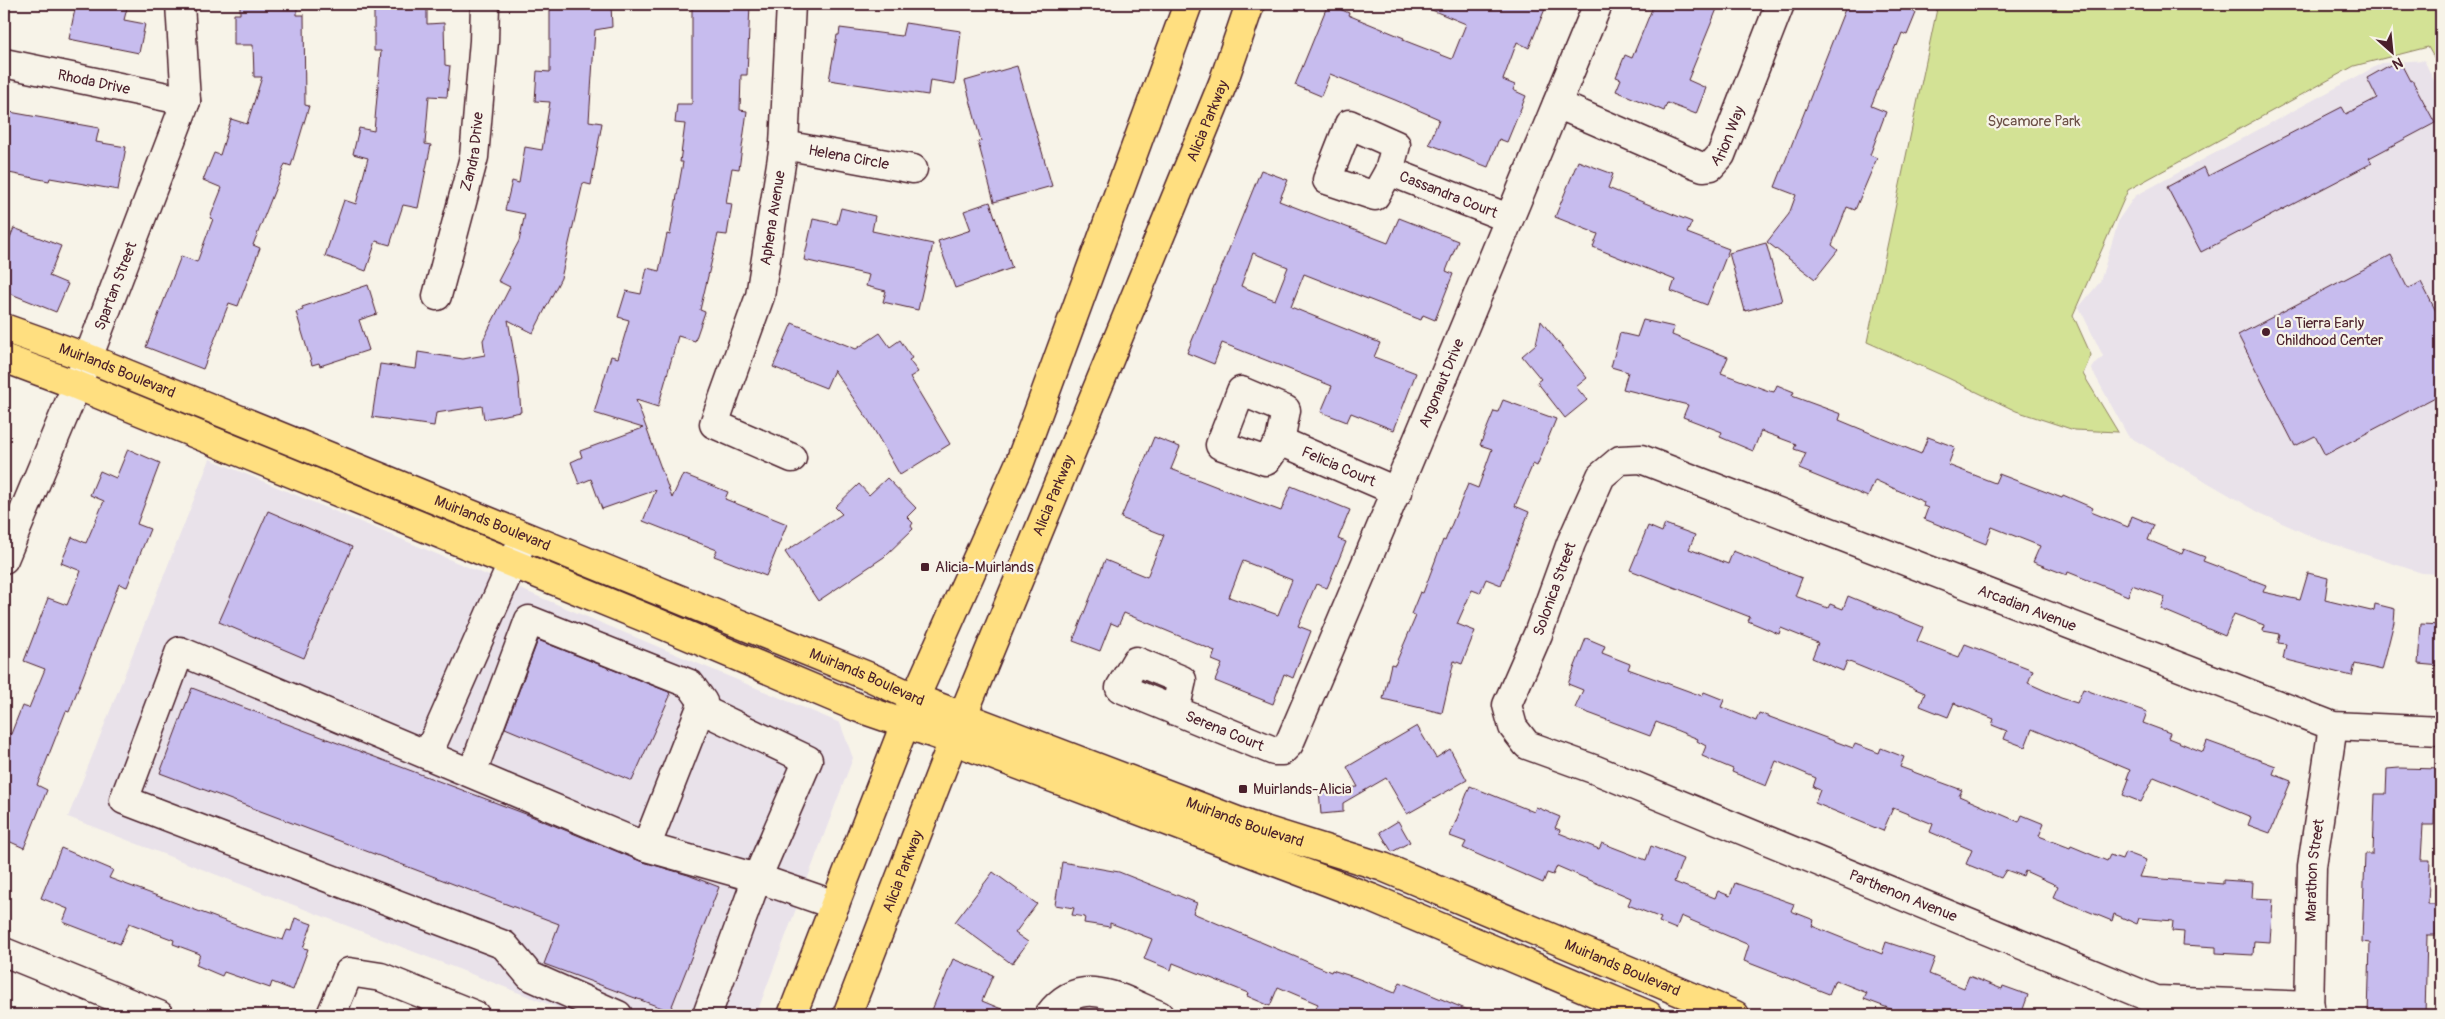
<svg xmlns="http://www.w3.org/2000/svg" width="2445" height="1019" font-family="Pangolin,sans-serif">
  <style>
    .built { fill: #e9e2ea }
    .green { fill: #d3e295; stroke: #8e8060 }
    .building { fill: #c7bcee; stroke: #4a1f2b; fill-rule: evenodd }
    .lines { fill: none; stroke-linecap: round; stroke-linejoin: round }
    .minor-casing { stroke: #4a1f2b; stroke-width: 31 }
    .major-casing { stroke: #4a1f2b; stroke-width: 31 }
    .minor { stroke: #f7f3e8; stroke-width: 28 }
    .major { stroke: #ffdf80; stroke-width: 28 }
    .poi-dot { fill: #4a1f2b; stroke: #f7f3e8; stroke-width: 2 }
    .labels { text-anchor: middle; dominant-baseline: central; stroke-width: 4.5; stroke-linejoin: round; paint-order: stroke }
    .street-label { font-size: 15px; fill: #4a1f2b; stroke: #f7f3e8 }
    .park-label { font-size: 15px; fill: #6c5046; stroke: #f7f3e8 }
    .poi-label { font-size: 15px; fill: #4a1f2b; stroke: #f7f3e8; text-anchor: start }
  </style>
  <rect width="100%" height="100%" fill="#f7f3e8"/>
  <filter id="ink" filterUnits="userSpaceOnUse"><feTurbulence type="fractalNoise" baseFrequency=".02" numOctaves="2"/><feDisplacementMap in="SourceGraphic" scale="10" xChannelSelector="R" yChannelSelector="G"/><feConvolveMatrix kernelMatrix="1 2 1 2 8 2 1 2 1" color-interpolation-filters="sRGB"/></filter>
  <g filter="url(#ink)">
    <g class="built">
      <polygon points="2424,60 2441,95 2441,574 2422,573 2317,539 2260,513 2128,436 2091,368 2103,356 2079,307 2100,282 2119,219 2135,196 2382,63"/>
      <polygon points="210,459 840,723 853,758 756,1015 576,1015 68,817"/>
    </g>
    <polygon class="green" points="1938,4 2441,4 2441,70 2428,47 2354,66 2128,190 2073,315 2091,355 2083,374 2118,432 2074,430 2016,411 1946,377 1867,342"/>
    <g class="building">
      <polygon points="76,4 128,4 124,20 145,24 139,53 69,39"/>
      <polygon points="240,4 297,4 297,15 304,15 305,105 309,106 291,166 285,164 253,245 260,248 238,306 229,303 203,369 146,347 181,256 197,262 213,219 210,218 222,188 203,180 214,153 220,155 231,119 247,124 262,77 254,77 253,45 234,45 234,14 240,14"/>
      <polygon points="374,4 427,4 427,24 444,23 445,65 450,66 447,97 429,96 425,144 431,145 418,208 403,205 390,245 376,241 366,271 325,256 344,200 356,204 368,158 353,154 359,128 374,131 381,51 374,51"/>
      <polygon points="550,4 611,4 612,27 595,30 589,121 602,123 591,185 583,183 561,278 533,333 508,320 518,376 521,412 484,419 482,406 436,413 434,426 372,417 380,364 416,369 418,352 463,359 485,355 483,340 510,287 498,281 519,241 525,214 505,210 512,181 519,183 525,147 542,150 550,102 535,101 537,71 550,72"/>
      <polygon points="692,4 750,4 747,75 741,75 740,110 747,111 739,169 732,168 726,203 732,204 727,235 718,234 700,310 705,312 695,341 678,336 658,407 636,400 672,498 683,474 728,492 725,499 787,524 766,576 714,556 717,550 643,521 656,490 602,509 591,479 579,484 571,462 582,457 580,451 643,428 594,413 611,356 618,358 628,324 629,320 618,317 626,291 641,294 647,268 659,271 667,234 670,235 683,162 680,162 685,124 675,123 677,104 692,104"/>
      <polygon points="1328,4 1349,13 1348,15 1404,38 1403,40 1452,59 1466,24 1417,4 1547,4 1529,48 1517,42 1503,80 1515,85 1513,90 1526,96 1507,142 1499,139 1488,167 1429,144 1439,119 1395,100 1330,74 1321,96 1295,85"/>
      <polygon points="1654,4 1719,4 1688,80 1706,88 1696,114 1667,103 1664,111 1616,91 1621,79 1616,77 1625,55 1632,58"/>
      <polygon points="1847,4 1915,4 1912,11 1916,13 1907,35 1902,33 1897,46 1896,45 1871,106 1886,112 1870,155 1877,158 1855,210 1847,207 1832,245 1838,250 1815,279 1767,242 1789,214 1796,195 1775,187"/>
      <polygon points="905,23 961,31 955,84 930,80 928,95 829,80 837,35 839,35 840,28 902,36"/>
      <polygon points="2399,60 2410,81 2412,80 2435,123 2369,158 2372,163 2201,252 2167,187 2204,167 2208,176 2342,107 2346,114 2377,98 2367,78"/>
      <polygon points="1017,66 1052,186 994,202 978,142 981,141 965,81"/>
      <polygon points="4,111 99,128 96,142 126,147 118,190 50,178 49,181 4,172"/>
      <polygon points="1578,161 1613,174 1608,188 1692,222 1687,233 1729,249 1707,305 1671,291 1675,280 1593,247 1598,234 1555,217"/>
      <path d="M1261 170 1288 180 1279 201 1388 243 1399 218 1458 241 1446 271 1453 274 1435 320 1423 315 1421 320 1304 274 1291 307 1380 343 1374 357 1416 373 1394 430 1351 413 1347 422 1321 412 1332 386 1222 343 1214 364 1187 353ZM1253 253 1288 267 1275 300 1241 286Z"/>
      <polygon points="990,202 1012,268 955,288 938,241 971,230 964,211"/>
      <polygon points="841,208 875,216 872,231 933,244 918,310 883,302 886,291 866,286 869,275 804,260 813,219 837,224"/>
      <polygon points="14,228 61,246 49,276 68,284 56,312 4,291 4,252"/>
      <polygon points="1766,243 1782,301 1745,311 1729,253"/>
      <polygon points="2391,255 2408,289 2421,282 2441,321 2441,394 2325,455 2315,436 2295,446 2238,335"/>
      <polygon points="368,285 377,314 359,320 369,350 320,366 319,363 312,365 296,312 303,310 302,307"/>
      <polygon points="1643,320 1674,327 1672,335 1728,357 1721,373 1766,390 1774,392 1777,385 1794,392 1792,396 1841,414 1839,420 1921,454 1928,437 1955,447 1948,465 1995,483 1999,474 2062,498 2063,495 2093,508 2091,512 2128,527 2132,516 2154,525 2148,540 2182,554 2184,549 2205,557 2203,561 2266,585 2263,592 2300,600 2308,573 2328,578 2325,600 2371,611 2374,610 2375,604 2395,609 2394,622 2382,670 2355,664 2352,676 2283,659 2286,644 2278,643 2280,634 2263,631 2264,625 2234,614 2225,636 2161,609 2165,597 2132,585 2128,596 2068,572 2067,575 2033,562 2040,546 1992,527 1986,544 1924,519 1928,508 1923,506 1924,502 1875,480 1868,497 1799,469 1806,453 1794,449 1796,444 1761,431 1753,451 1720,437 1722,432 1683,417 1688,405 1623,389 1628,372 1611,367 1620,333 1637,337"/>
      <polygon points="1541,321 1587,378 1576,387 1587,400 1565,418 1537,382 1541,379 1522,356 1536,344"/>
      <polygon points="792,323 856,349 880,333 890,347 900,340 912,358 909,360 918,372 910,377 950,444 900,475 869,421 834,370 826,388 773,367"/>
      <polygon points="1503,400 1556,419 1537,466 1533,464 1515,506 1529,512 1501,585 1486,579 1480,593 1472,590 1457,624 1475,631 1462,664 1454,661 1442,713 1383,699 1391,664 1395,665 1416,616 1411,614 1420,592 1423,593 1443,540 1445,541 1468,484 1478,488 1492,449 1480,445 1494,411 1498,412"/>
      <path d="M1154 437 1180 447 1171 469 1230 492 1281 511 1291 486 1350 510 1338 539 1346 542 1327 588 1316 584 1298 626 1311 631 1293 678 1284 674 1273 704 1215 681 1222 664 1212 660 1215 651 1124 613 1118 626 1111 623 1100 651 1073 641 1105 560 1147 577 1164 535 1121 518ZM1243 561 1292 580 1278 615 1229 597Z"/>
      <polygon points="128,449 160,463 137,524 150,529 127,587 119,584 69,712 66,711 37,785 47,790 24,848 4,839 4,732 11,734 22,706 29,708 45,669 24,661 48,598 67,605 81,571 61,563 72,537 86,543 104,501 90,495 100,471 116,478"/>
      <polygon points="887,478 916,508 907,517 913,523 911,526 913,529 884,557 818,601 785,552 842,514 835,507 859,484 869,495"/>
      <polygon points="268,511 352,547 304,658 219,622"/>
      <polygon points="1665,524 1695,535 1689,549 1728,564 1733,551 1802,578 1795,596 1828,608 1830,604 1843,609 1848,596 1923,627 1917,641 1959,657 1965,644 2033,670 2028,683 2061,698 2077,703 2083,689 2147,712 2143,723 2170,733 2168,738 2203,752 2207,741 2276,766 2273,774 2291,781 2270,833 2248,825 2251,817 2154,777 2141,802 2123,795 2129,779 2127,778 2130,770 2032,729 2025,747 2004,739 2007,731 1992,725 1994,719 1954,703 1948,717 1920,706 1925,693 1847,661 1843,671 1812,658 1818,643 1781,628 1779,634 1748,621 1750,617 1630,570 1648,526 1662,532"/>
      <polygon points="2421,624 2441,625 2441,666 2418,664"/>
      <polygon points="1586,638 1605,646 1602,653 1630,664 1628,669 1702,696 1704,692 1724,700 1721,707 1756,721 1759,713 1853,748 1855,744 1879,753 1881,748 1904,757 1900,767 1962,790 1959,796 2019,822 2022,815 2044,824 2039,836 2070,848 2071,846 2107,861 2110,855 2122,859 2125,852 2146,860 2139,877 2223,884 2223,880 2253,882 2252,898 2273,899 2270,942 2254,941 2253,955 2216,953 2216,947 2183,945 2184,932 2172,931 2173,921 2139,918 2137,924 2114,914 2112,921 2053,897 2058,886 2025,871 2023,876 2006,870 2001,878 1966,864 1972,850 1930,832 1933,824 1893,808 1883,831 1815,803 1820,790 1813,787 1816,778 1776,761 1766,786 1732,772 1733,769 1702,756 1706,746 1697,741 1698,739 1656,722 1650,736 1575,708 1583,690 1568,684"/>
      <polygon points="538,640 669,692 670,696 632,781 505,728"/>
      <polygon points="192,688 531,816 640,861 688,875 719,887 670,1011 544,964 559,924 160,773"/>
      <polygon points="1417,726 1436,758 1450,749 1467,780 1407,814 1386,778 1343,803 1343,812 1321,814 1319,790 1358,787 1347,767"/>
      <polygon points="2399,768 2441,769 2441,794 2435,794 2434,825 2423,825 2421,860 2430,860 2428,904 2438,904 2436,935 2427,935 2425,1015 2368,1015 2370,943 2362,942 2365,854 2373,854 2375,794 2386,794 2387,769"/>
      <polygon points="1470,786 1534,812 1536,807 1560,817 1555,828 1560,830 1559,833 1599,849 1602,843 1646,860 1651,846 1683,859 1674,882 1715,898 1718,891 1730,896 1735,883 1794,904 1791,911 1814,920 1812,926 1882,954 1886,942 1935,958 1929,974 1964,988 1969,976 2002,989 2003,986 2028,995 2021,1015 1930,1015 1916,1010 1914,1015 1895,1015 1896,1011 1864,999 1867,993 1835,980 1829,994 1744,961 1749,945 1681,916 1676,929 1659,922 1661,918 1628,905 1631,898 1557,866 1553,875 1547,873 1543,883 1513,870 1463,848 1466,842 1450,836"/>
      <polygon points="1398,821 1410,842 1392,852 1380,832"/>
      <polygon points="61,848 113,870 109,878 249,930 283,940 287,930 291,931 295,918 312,924 303,948 308,949 293,990 272,982 270,988 224,972 222,976 196,965 200,954 173,944 174,940 129,923 120,944 63,922 68,909 41,898"/>
      <polygon points="1062,862 1119,872 1197,903 1193,913 1331,972 1332,970 1354,977 1395,993 1400,982 1480,1015 1313,1015 1318,1004 1278,987 1270,1006 1247,996 1248,993 1173,963 1171,970 1144,959 1152,939 1110,923 1110,927 1084,923 1085,917 1072,915 1074,908 1055,905"/>
      <polygon points="993,872 1037,904 1015,933 1028,942 1012,964 955,922"/>
      <polygon points="953,959 993,975 982,1001 1016,1015 944,1015 932,1010"/>
    </g>
    <g class="lines">
      <defs>
        <g id="minor">
          <polyline points="791,4 784,145 760,296 714,424 792,458"/>
          <path id="s1" d="M4 63 186 101"/>
          <path id="s2" d="M1557 104 1695 164 1703 167 1711 166 1721 155 1780 4"/>
          <polygon points="1349,124 1396,145 1389,171 1375,196 1327,180"/>
          <path id="s3" d="M784 145 913 169"/>
          <path id="s4" d="M1389 171 1508 218"/>
          <path id="s5" d="M437 296 474 157 484 41 485 4"/>
          <polygon points="1241,391 1286,410 1280,441 1266,461 1220,445"/>
          <path id="s6" d="M1280 441 1398 492"/>
          <path id="s7" d="M4 559 88 358 186 101 180 4"/>
          <path id="s8" d="M1175 711 1182 680 1136 661 1120 688 1274 751H1282L1289 744C1395 498 1496 251 1598 4"/>
          <polyline points="428,754 524,537"/>
          <polyline points="472,773 529,620 690,684 703,702 646,847"/>
          <polyline points="4,952 159,1015"/>
          <path id="s9" d="M2310 1006 2156 1000 1596 770 1527 745 1513 727 1507 705 1538 634 1571 543 1601 476 1620 460 1641 459 2333 726 2441 731"/>
          <polyline points="331,1015 349,972 381,977 475,1015"/>
          <polyline points="618,1015 530,976 504,945 124,800 180,651 646,847 757,878 808,760 701,709"/>
          <polyline points="707,1015 757,878 835,905"/>
          <path d="M1049 1015C1081 972 1120 999 1159 1015"/>
          <path id="s10" d="M2309 1015 2312 866 2333 726"/>
        </g>
        <g id="major">
          <path id="s11" d="M4 328 88 358 870 677 915 698 1248 825 1383 867 1735 1015"/>
          <polyline points="4,358 76,385 658,623 859,708 955,741 1371,898 1648,1015"/>
          <polyline points="792,1015 915,698 1020,462 1188,4"/>
          <path id="s12" d="M847 1015 963 715 1223 83 1250 4"/>
        </g>
      </defs>
      <use href="#minor" class="minor-casing"/>
      <use href="#major" class="major-casing"/>
      <use href="#minor" class="minor"/>
      <use href="#major" class="major"/>
    </g>
  </g>
  <g class="poi-dot">
    <circle cx="2266" cy="332" r="5"/>
    <rect x="920" y="562" width="10" height="10" rx="2.5"/>
    <rect x="1238" y="784" width="10" height="10" rx="2.5"/>
  </g>
  <g class="labels">
    <g class="street-label">
      <text stroke="none"><textPath href="#s1" startOffset="92">Rhoda Drive</textPath></text>
      <text stroke="none"><textPath href="#s12" startOffset="964">Alicia Parkway</textPath></text>
      <text stroke="none"><textPath href="#s2" startOffset="202">Arion Way</textPath></text>
      <text stroke="none"><textPath href="#s5" startOffset="149">Zandra Drive</textPath></text>
      <text stroke="none"><textPath href="#s3" startOffset="66">Helena Circle</textPath></text>
      <text stroke="none"><textPath href="#s4" startOffset="64">Cassandra Court</textPath></text>
      <text transform="translate(773 218) rotate(-81)">Aphena Avenue</text>
      <text stroke="none"><textPath href="#s7" startOffset="295">Spartan Street</textPath></text>
      <text stroke="none"><textPath href="#s11" startOffset="121">Muirlands Boulevard</textPath></text>
      <text stroke="none"><textPath href="#s8" startOffset="689">Argonaut Drive</textPath></text>
      <text stroke="none"><textPath href="#s6" startOffset="64">Felicia Court</textPath></text>
      <text stroke="none"><textPath href="#s12" startOffset="559">Alicia Parkway</textPath></text>
      <text stroke="none"><textPath href="#s11" startOffset="526">Muirlands Boulevard</textPath></text>
      <text stroke="none"><textPath href="#s9" startOffset="1004">Solonica Street</textPath></text>
      <text stroke="none"><textPath href="#s9" startOffset="1586">Arcadian Avenue</textPath></text>
      <text stroke="none"><textPath href="#s11" startOffset="931">Muirlands Boulevard</textPath></text>
      <text stroke="none"><textPath href="#s8" startOffset="226">Serena Court</textPath></text>
      <text stroke="none"><textPath href="#s11" startOffset="1336">Muirlands Boulevard</textPath></text>
      <text stroke="none"><textPath href="#s10" startOffset="145">Marathon Street</textPath></text>
      <text stroke="none"><textPath href="#s12" startOffset="154">Alicia Parkway</textPath></text>
      <text transform="translate(1903 896) rotate(22)">Parthenon Avenue</text>
      <text stroke="none"><textPath href="#s11" startOffset="1741">Muirlands Boulevard</textPath></text>
    </g>
    <g class="park-label">
      <text x="2034" y="121">Sycamore Park</text>
    </g>
    <g class="poi-label">
      <text x="2276" y="323">La Tierra Early<tspan x="2276" dy="17">Childhood Center</tspan></text>
      <text x="935" y="567">Alicia-Muirlands</text>
      <text x="1253" y="789">Muirlands-Alicia</text>
    </g>
  </g>
  <rect width="2445" height="1019" fill="none" stroke="#f7f3e8" stroke-width="20"/>
  <rect x="10" y="10" width="2425" height="999" fill="none" stroke="#4a1f2b" stroke-width="2" filter="url(#ink)"/>
  <g transform="translate(2392 52) rotate(153)" stroke="#f7f3e8" stroke-width="4" paint-order="stroke">
  <path d="M0-4L9 19L0 12L-9 19Z" fill="#4a1f2b"/>
  <text y="-8" font-size="14" font-weight="bold" text-anchor="middle" fill="#4a1f2b">N</text>
  </g>
</svg>
